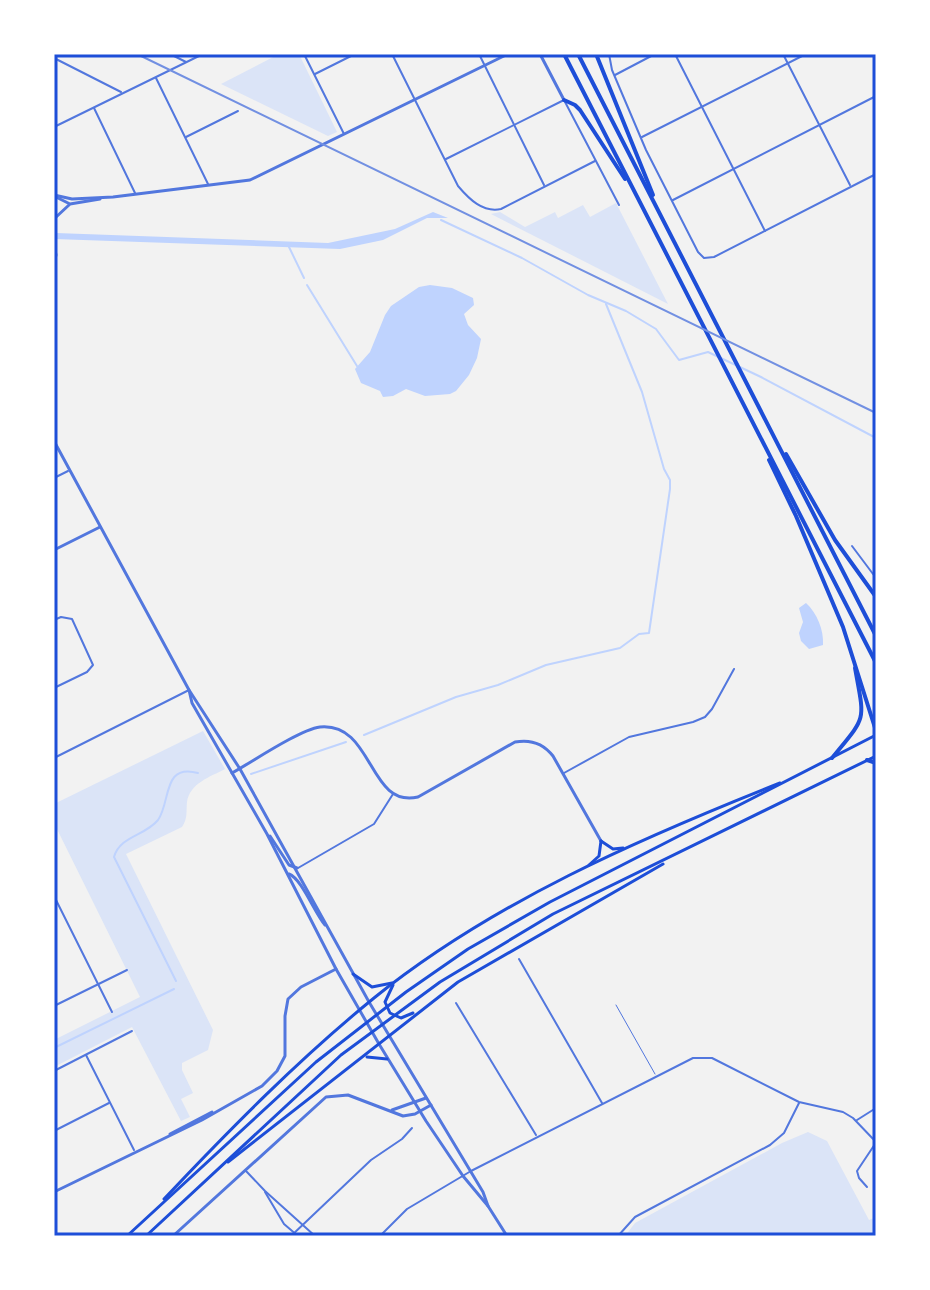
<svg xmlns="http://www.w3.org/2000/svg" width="930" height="1290" font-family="Barlow,sans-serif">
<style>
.green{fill:#dbe4f7}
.water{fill:#bfd3fe}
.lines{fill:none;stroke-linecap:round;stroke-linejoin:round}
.stream{stroke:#bfd3fe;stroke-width:2}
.service{stroke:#5277de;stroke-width:1}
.minor{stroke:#5277de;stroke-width:2}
.tertiary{stroke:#5277de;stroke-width:3}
.primary{stroke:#1d4ed8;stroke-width:3}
.motorway{stroke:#1d4ed8;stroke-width:4}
.rail{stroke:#7290e2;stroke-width:2}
.neatline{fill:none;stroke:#1d4ed8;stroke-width:3}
</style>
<rect width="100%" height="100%" fill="#f2f2f2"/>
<!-- green -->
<g class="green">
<polygon points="279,54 299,54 337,132 328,136 221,84"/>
<polygon points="616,203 668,304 491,214 500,212 525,227 555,212 558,218 583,205 590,217"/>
<path d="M203,731L225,769C210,777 190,783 187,802C186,812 188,818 182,827L126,854L213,1030L208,1050L182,1063V1070L193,1093L181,1099L190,1117L181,1121L132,1027L54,1067V1040L140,997L54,823V804Z"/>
<polygon points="808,1132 827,1141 869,1220 876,1217 876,1236 625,1236 635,1223 782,1143"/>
</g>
<!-- water -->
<g class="water">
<polygon points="433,212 448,218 427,218 383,240 340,249 54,239 56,233 328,243 395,229"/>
<polygon points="430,285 452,288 473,298 474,305 464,314 468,325 481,339 477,358 469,375 456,391 450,394 425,396 406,389 393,396 383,397 380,391 361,383 355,369 370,352 385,315 391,306 419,287"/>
<path d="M806,603C817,613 824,630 823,645L809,649L801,641L799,633L803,622L799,608Z"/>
</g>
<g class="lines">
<!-- stream -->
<g class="stream">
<polyline points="441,220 522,258 588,295 626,311 656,329 679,360 708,352 761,377 876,438"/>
<polyline points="289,247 304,278"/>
<polyline points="307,285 357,366"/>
<polyline points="364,735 456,697 498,685 546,665 620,648 639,634 649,633 670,489 670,480 664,469 642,392 606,304"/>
<polyline points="251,774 346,742"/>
<path d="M176,981L114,857C120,836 145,836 158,820C171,802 162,763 198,773"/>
<polyline points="54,1048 174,989"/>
</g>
<!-- service -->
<polyline class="service" points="616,1005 655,1074"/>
<!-- minor -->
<g class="minor">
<polyline points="170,54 186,62"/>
<polyline points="304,54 344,134"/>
<path d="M392,54L458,186C469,199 483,213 501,209L595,161"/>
<polyline points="479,54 544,185"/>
<polyline points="609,54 612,70 646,150 698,252 704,258 714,257 876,174"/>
<polyline points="675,54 765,231"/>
<polyline points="783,54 850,185"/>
<polyline points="54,58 121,92"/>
<polyline points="315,74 355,54"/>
<polyline points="615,75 655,54"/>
<polyline points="156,78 208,184"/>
<polyline points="94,108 135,193"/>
<polyline points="54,127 203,54"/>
<polyline points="186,137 238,111"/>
<polyline points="642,137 806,54"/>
<polyline points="446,159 564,100 619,205"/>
<polyline points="673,200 876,96"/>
<polyline points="54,478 68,471"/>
<polyline points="852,546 876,578"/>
<polyline points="54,620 61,617 72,619 93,665 87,672 54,688"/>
<polyline points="54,758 189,690"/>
<polyline points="564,773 629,737 693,722 705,717 712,709 734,669"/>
<polyline points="298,868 374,824 393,794"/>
<polyline points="54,896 112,1012"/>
<polyline points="519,959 602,1103"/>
<polyline points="456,1003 536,1135"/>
<polyline points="54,1006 127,970"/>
<polyline points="86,1055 134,1150"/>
<polyline points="54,1071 132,1031"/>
<polyline points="857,1120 876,1108"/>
<polyline points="54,1131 109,1103"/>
<polyline points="246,1171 265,1191 315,1236"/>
<polyline points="867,1187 859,1178 857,1171 875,1144"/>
<polyline points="265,1192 284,1224 298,1236"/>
<polyline points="291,1236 371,1160 402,1139 412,1128"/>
<polyline points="380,1236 407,1209 471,1171 693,1058 712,1058 799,1102 843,1112 853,1118 876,1142"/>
<polyline points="618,1236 635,1217 770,1145 784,1133 799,1103"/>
</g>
<!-- tertiary -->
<g class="tertiary">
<polyline points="540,54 564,100"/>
<polyline points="54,195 72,199 113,197 250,180 508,54"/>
<polyline points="54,196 70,204 100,199"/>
<polyline points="54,210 54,219"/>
<polyline points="55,218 69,205"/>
<polyline points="54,245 56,255 54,263"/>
<polyline points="54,441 189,690 240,769 369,1002 483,1192 488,1206"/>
<polyline points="54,550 100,527"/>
<polyline points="189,690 192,703 267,834 336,969 379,1044 426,1121 463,1176 488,1206 507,1236"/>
<path d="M232,773C252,762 299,730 320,727C374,722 368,809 418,797L515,742C531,739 543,743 553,756L601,841"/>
<polyline points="270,836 289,865 297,868"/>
<path d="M289,874C302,879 314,912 325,925"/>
<polyline points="392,1110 426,1098"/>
<polyline points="170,1134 212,1112"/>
<polyline points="54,1192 202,1120 262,1086 277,1071 285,1056 285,1016 288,999 301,987 336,969"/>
<polyline points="173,1236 326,1097 348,1095 403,1116 415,1114 431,1105"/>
</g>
<!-- primary -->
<g class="primary">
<polyline points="601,841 613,849 623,848"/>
<polyline points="589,865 599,856 601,841"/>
<polyline points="353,974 372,987 392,983"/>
<polyline points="393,985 385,1002 390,1013 401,1018 413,1013"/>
<polyline points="367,1057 387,1059"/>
<polyline points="228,1162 458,982 663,864"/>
<path d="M164,1199C230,1129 299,1059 374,998C493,902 639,839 780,783"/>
<polyline points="127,1236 316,1062 406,992 468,949 550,902 876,735"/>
<polyline points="146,1236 341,1055 440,982 553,914 876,756"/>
</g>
<!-- motorway -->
<g class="motorway">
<polyline points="564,54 876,663"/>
<polyline points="578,54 876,636"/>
<polyline points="596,54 653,195"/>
<polyline points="564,100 575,105 580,110 625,179"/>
<polyline points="786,454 835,540 876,597"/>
<polyline points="769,460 796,516 843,627 876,731"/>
<path d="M832,758C867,715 865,723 855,668"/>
<polyline points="867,760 876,763"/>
</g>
<!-- rail -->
<polyline class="rail" points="137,54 876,413"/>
</g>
<!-- border -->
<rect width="930" height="1290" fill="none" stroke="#ffffff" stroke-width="112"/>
<rect x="56" y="56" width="818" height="1178" class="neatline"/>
</svg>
